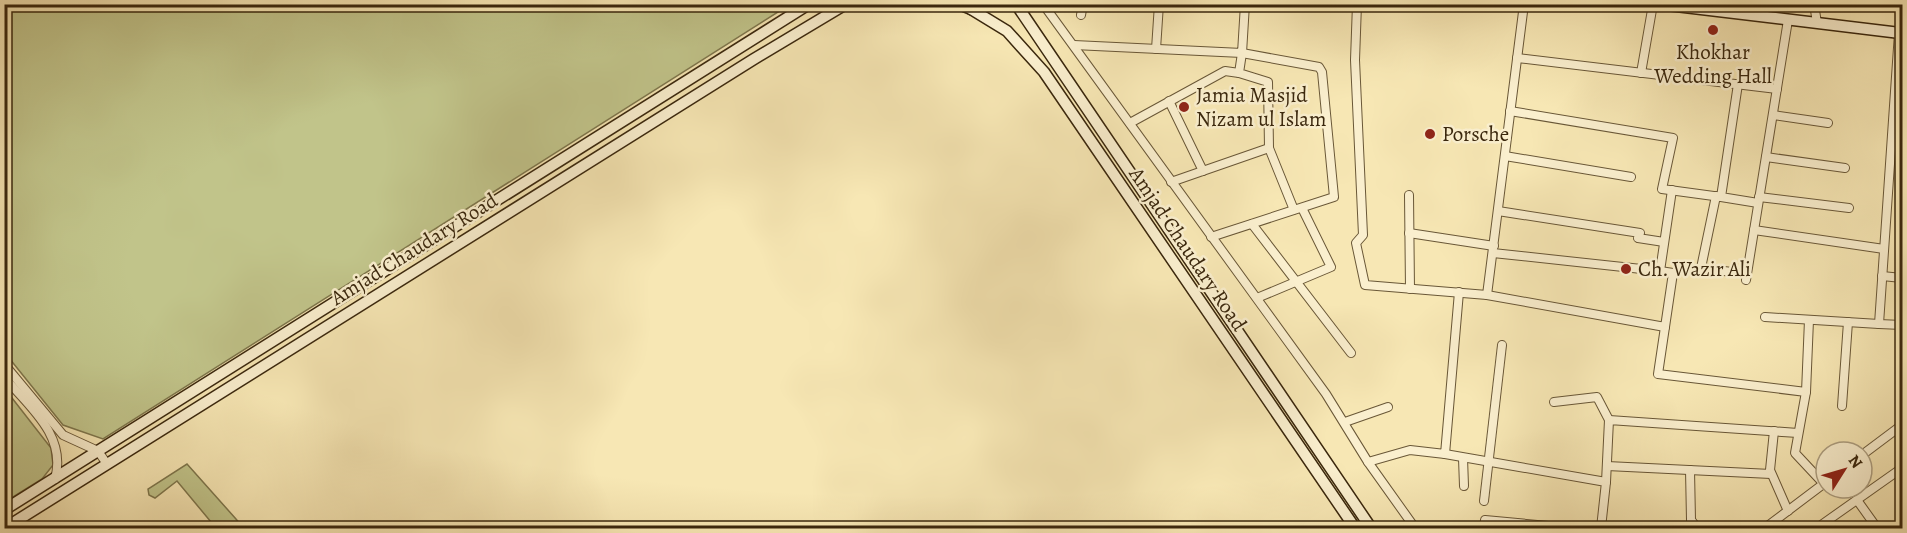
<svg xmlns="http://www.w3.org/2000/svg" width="1907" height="533" font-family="Alegreya,serif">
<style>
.green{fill:#c1c48a;stroke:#7e764c;stroke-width:1.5}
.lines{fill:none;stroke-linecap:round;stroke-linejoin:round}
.minor-casing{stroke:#695737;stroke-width:10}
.secondary-casing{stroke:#3a270d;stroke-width:13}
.minor{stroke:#faefce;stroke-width:8}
.secondary{stroke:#faefce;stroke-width:10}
.poi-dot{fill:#8f2418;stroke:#faefce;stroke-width:2}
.labels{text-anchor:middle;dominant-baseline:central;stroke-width:5;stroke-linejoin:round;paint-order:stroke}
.poi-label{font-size:21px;fill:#3a270d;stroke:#faefce;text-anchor:start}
.street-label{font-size:21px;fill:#3a270d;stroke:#faefce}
</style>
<rect width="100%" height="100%" fill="#f7e7b4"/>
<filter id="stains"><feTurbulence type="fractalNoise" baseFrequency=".00333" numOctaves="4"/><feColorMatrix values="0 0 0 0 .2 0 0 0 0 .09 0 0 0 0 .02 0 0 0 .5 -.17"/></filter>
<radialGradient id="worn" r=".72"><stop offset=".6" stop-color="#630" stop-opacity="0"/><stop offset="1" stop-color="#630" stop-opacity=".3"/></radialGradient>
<!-- green -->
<g class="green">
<polygon points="5,4 789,4 789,5 103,439 63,425 5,353"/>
<polygon points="5,389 51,448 53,465 42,479 5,502"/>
<polygon points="187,464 244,528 216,528 177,481 155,498 149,495 148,489"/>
</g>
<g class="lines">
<defs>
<g id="minor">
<polyline points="1043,4 1326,394 1368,462 1415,528"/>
<polyline points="1357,4 1355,60 1363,235 1356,243 1365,285 1487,295 1524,4"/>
<polyline points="1814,4 1817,23"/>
<polyline points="1081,15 1083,4"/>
<polyline points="1899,33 1879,324 1902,325"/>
<polyline points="1074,45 1242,53 1245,4"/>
<polyline points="1156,49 1159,4"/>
<polyline points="1517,58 1777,89"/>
<polyline points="1641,73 1653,4"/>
<polyline points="1738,84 1721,197 1758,203"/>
<polyline points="1169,101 1203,171"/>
<polyline points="1510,111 1673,138 1662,189 1721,197"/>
<polyline points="1773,115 1828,123"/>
<polyline points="1130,123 1225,71 1239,73"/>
<polyline points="1505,156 1631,177"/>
<polyline points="1766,157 1845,168"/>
<polyline points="1171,182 1269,148"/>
<polyline points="1409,195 1410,289"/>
<polyline points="1716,196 1701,268 1747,274"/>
<polyline points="1759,197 1849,208"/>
<polyline points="1498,211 1640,233 1638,238 1664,242"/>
<polyline points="1252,224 1351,353"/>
<polyline points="1754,230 1884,249"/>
<polyline points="1409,233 1494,246"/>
<polyline points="1211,237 1334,197 1322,72 1319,67 1242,53 1239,73 1268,82 1269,148 1294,210"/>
<polyline points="1493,253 1660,271 1672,190"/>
<polyline points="1882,276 1902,278"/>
<polyline points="1746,280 1788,20"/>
<polyline points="1487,295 1665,327 1673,273 1660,271"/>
<polyline points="1257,298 1331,267 1302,208"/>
<polyline points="1765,317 1879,324"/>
<polyline points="1809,320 1806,392 1795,453 1824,484"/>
<polyline points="1665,327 1658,374 1806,392"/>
<polyline points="4,364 63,435 98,451 107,464"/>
<path d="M4,377C30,407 67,436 55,479"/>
<polyline points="1554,402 1597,397 1609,420"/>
<polyline points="1842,406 1848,322"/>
<polyline points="1345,422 1388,407"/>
<polyline points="1774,431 1770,470 1788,511"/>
<polyline points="1445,454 1606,482 1601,528"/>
<polyline points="1862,455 1902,425"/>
<polyline points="1463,458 1464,486"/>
<polyline points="1368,462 1410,450 1445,454 1459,292"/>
<polyline points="1607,466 1771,474"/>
<polyline points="1690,470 1691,520 1697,528"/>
<polyline points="1606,482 1609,420 1798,433"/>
<polyline points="1857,500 1877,528"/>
<polyline points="1484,501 1502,345"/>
<polyline points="1484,528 1485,520 1570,528"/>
<polyline points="1765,528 1826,482"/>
<polyline points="1817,528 1902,468"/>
</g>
<g id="secondary">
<polyline points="959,4 971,9 982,4"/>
<polyline points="1016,4 1371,528"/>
<polyline points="1659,4 1900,33"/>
<polyline points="971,9 1007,31 1044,72 1355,528"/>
<polyline points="4,510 809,4"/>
<polyline points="5,528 754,59 846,4"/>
</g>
</defs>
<!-- minor casing -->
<use href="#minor" class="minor-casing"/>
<!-- secondary casing -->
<use href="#secondary" class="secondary-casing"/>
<!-- minor -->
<use href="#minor" class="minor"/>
<!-- secondary -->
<use href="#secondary" class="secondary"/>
</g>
<!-- markers -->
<g class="poi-dot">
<circle cx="1713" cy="30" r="6"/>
<circle cx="1184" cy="107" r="6"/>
<circle cx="1430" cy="134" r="6"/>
<circle cx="1626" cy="269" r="6"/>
</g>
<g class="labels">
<!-- poi labels -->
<g class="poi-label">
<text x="1713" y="52" text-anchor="middle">Khokhar<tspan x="1713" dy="24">Wedding Hall</tspan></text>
<text x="1196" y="95">Jamia Masjid<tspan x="1196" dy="24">Nizam ul Islam</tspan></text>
<text x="1442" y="134">Porsche</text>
<text x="1638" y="269">Ch. Wazir Ali</text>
</g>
<!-- street labels -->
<g class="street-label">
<text transform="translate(414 249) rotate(-32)">Amjad Chaudary Road</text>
<text transform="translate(1188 249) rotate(56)">Amjad Chaudary Road</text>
</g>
</g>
<!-- margin -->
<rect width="1907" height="533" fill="none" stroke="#f7e7b4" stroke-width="24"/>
<rect x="6" y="6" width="1895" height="521" fill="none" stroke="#3a270d" stroke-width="3"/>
<rect x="12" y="12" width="1883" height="509" fill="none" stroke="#3a270d" stroke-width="1.5"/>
<!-- north arrow -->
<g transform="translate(1844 470) rotate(53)"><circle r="28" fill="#faefce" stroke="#ad9f81" stroke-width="1.5"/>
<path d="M0-4.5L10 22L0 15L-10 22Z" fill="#8f2418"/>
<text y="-9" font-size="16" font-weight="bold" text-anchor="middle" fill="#3a270d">N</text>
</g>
<rect width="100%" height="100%" filter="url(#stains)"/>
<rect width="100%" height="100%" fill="url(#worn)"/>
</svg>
